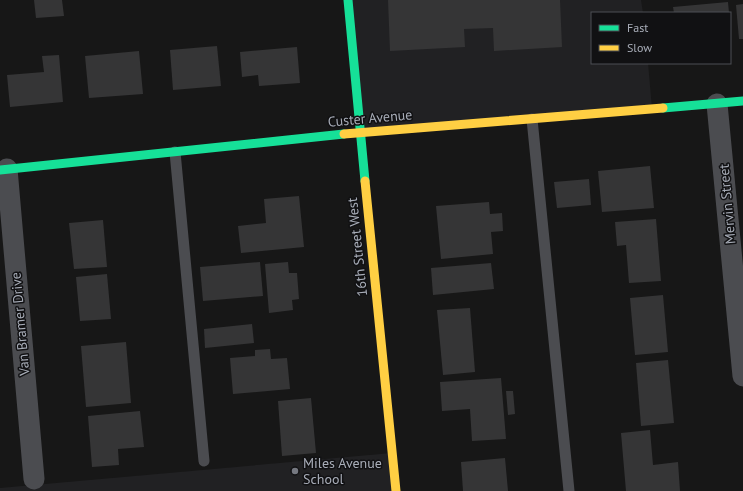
<svg xmlns="http://www.w3.org/2000/svg" width="743" height="491" font-family="'PT Sans',sans-serif">
<style>
.built{fill:#212123}
.building{fill:#353536}
.lines{fill:none;stroke-linecap:round;stroke-linejoin:round}
.lane{stroke:#4b4c50;stroke-width:11}
.street{stroke:#4b4c50;stroke-width:21}
.fast{stroke:#16e098;stroke-width:9}
.slow{stroke:#ffcf43;stroke-width:9}
.poi-dot{fill:#757880;stroke:#111113;stroke-width:1.5}
.labels{text-anchor:middle;dominant-baseline:central;stroke-width:3;stroke-linejoin:round;paint-order:stroke}
.street-label{font-size:14px;fill:#a8adb8;stroke:#111113}
.poi-label{font-size:14px;fill:#a8adb8;stroke:#111113;text-anchor:start}
</style>
<rect width="100%" height="100%" fill="#171717"/>
<!-- built -->
<g class="built">
<polygon points="348,0 641,0 643,13 592,13 592,63 648,63 652,109 360,132"/>
<polygon points="392,453 396,491 0,491 0,488"/>
</g>
<!-- building -->
<g class="building">
<polygon points="34,0 62,0 64,16 36,18"/>
<polygon points="388,0 560,0 562,47 494,51 493,28 464,29 465,47 390,51"/>
<polygon points="728,2 729,13 674,13 673,7"/>
<polygon points="743,4 743,39 739,39 736,5"/>
<polygon points="217,46 221,86 173,90 170,50"/>
<polygon points="297,47 300,83 259,86 258,75 242,77 240,52"/>
<polygon points="139,51 143,94 89,98 85,56"/>
<polygon points="59,55 63,102 10,107 7,75 44,72 42,56"/>
<polygon points="650,166 654,208 602,212 598,171"/>
<polygon points="589,179 591,205 557,208 554,182"/>
<polygon points="299,196 304,247 241,253 238,226 266,223 264,199"/>
<polygon points="489,202 490,214 502,213 503,231 491,232 493,254 441,259 436,206"/>
<polygon points="656,219 661,281 629,283 626,245 617,246 615,222"/>
<polygon points="103,220 107,267 74,269 69,223"/>
<polygon points="260,262 263,296 203,301 200,267"/>
<polygon points="288,262 289,273 297,273 299,299 292,300 293,310 269,313 265,264"/>
<polygon points="491,263 494,289 433,295 431,268"/>
<polygon points="107,274 111,319 80,321 76,277"/>
<polygon points="663,295 668,352 635,355 630,298"/>
<polygon points="470,308 475,372 443,375 437,310"/>
<polygon points="252,324 254,343 205,348 204,329"/>
<polygon points="126,342 131,403 86,407 81,346"/>
<polygon points="270,349 271,359 287,358 290,389 233,394 230,358 255,356 255,350"/>
<polygon points="668,360 674,423 641,426 636,363"/>
<polygon points="501,378 506,439 472,441 470,409 442,411 440,382"/>
<polygon points="506,391 513,391 515,414 508,415"/>
<polygon points="311,398 316,453 282,456 278,401"/>
<polygon points="140,411 144,447 118,449 119,465 92,467 88,416"/>
<polygon points="650,430 653,465 678,462 680,491 626,491 621,433"/>
<polygon points="505,458 508,491 463,491 461,462"/>
</g>
<g class="lines">
<!-- lane -->
<g class="lane">
<polyline points="532,119 569,491"/>
<polyline points="175,152 204,461"/>
</g>
<!-- street -->
<g class="street">
<polyline points="717,104 743,376"/>
<polyline points="7,169 34,479"/>
</g>
<!-- fast -->
<g class="fast">
<polyline points="348,0 365,181"/>
<polyline points="663,108 743,101"/>
<polyline points="0,170 344,134"/>
</g>
<!-- slow -->
<g class="slow">
<polyline points="344,134 663,108"/>
<polyline points="365,181 396,491"/>
</g>
</g>
<!-- markers -->
<circle class="poi-dot" cx="295" cy="471" r="4"/>
<g class="labels">
<!-- street labels -->
<g class="street-label">
<text transform="translate(370 118) rotate(-5)">Custer Avenue</text>
<text transform="translate(727 204) rotate(-95)">Mervin Street</text>
<text transform="translate(357 247) rotate(-96)">16th Street West</text>
<text transform="translate(20 324) rotate(-95)">Van Bramer Drive</text>
</g>
<!-- poi labels -->
<g class="poi-label">
<text x="303" y="463">Miles Avenue<tspan x="303" dy="16">School</tspan></text>
</g>
</g>
<!-- legend -->
<rect x="591" y="12" width="140" height="52" fill="#111113" stroke="#4d4f55"/>
<rect x="599" y="25" width="20" height="6" fill="#16e098" stroke="#4d4f55"/>
<text x="627" y="32" font-size="12" fill="#a8adb8">Fast</text>
<rect x="599" y="45" width="20" height="6" fill="#ffcf43" stroke="#4d4f55"/>
<text x="627" y="52" font-size="12" fill="#a8adb8">Slow</text>
</svg>
